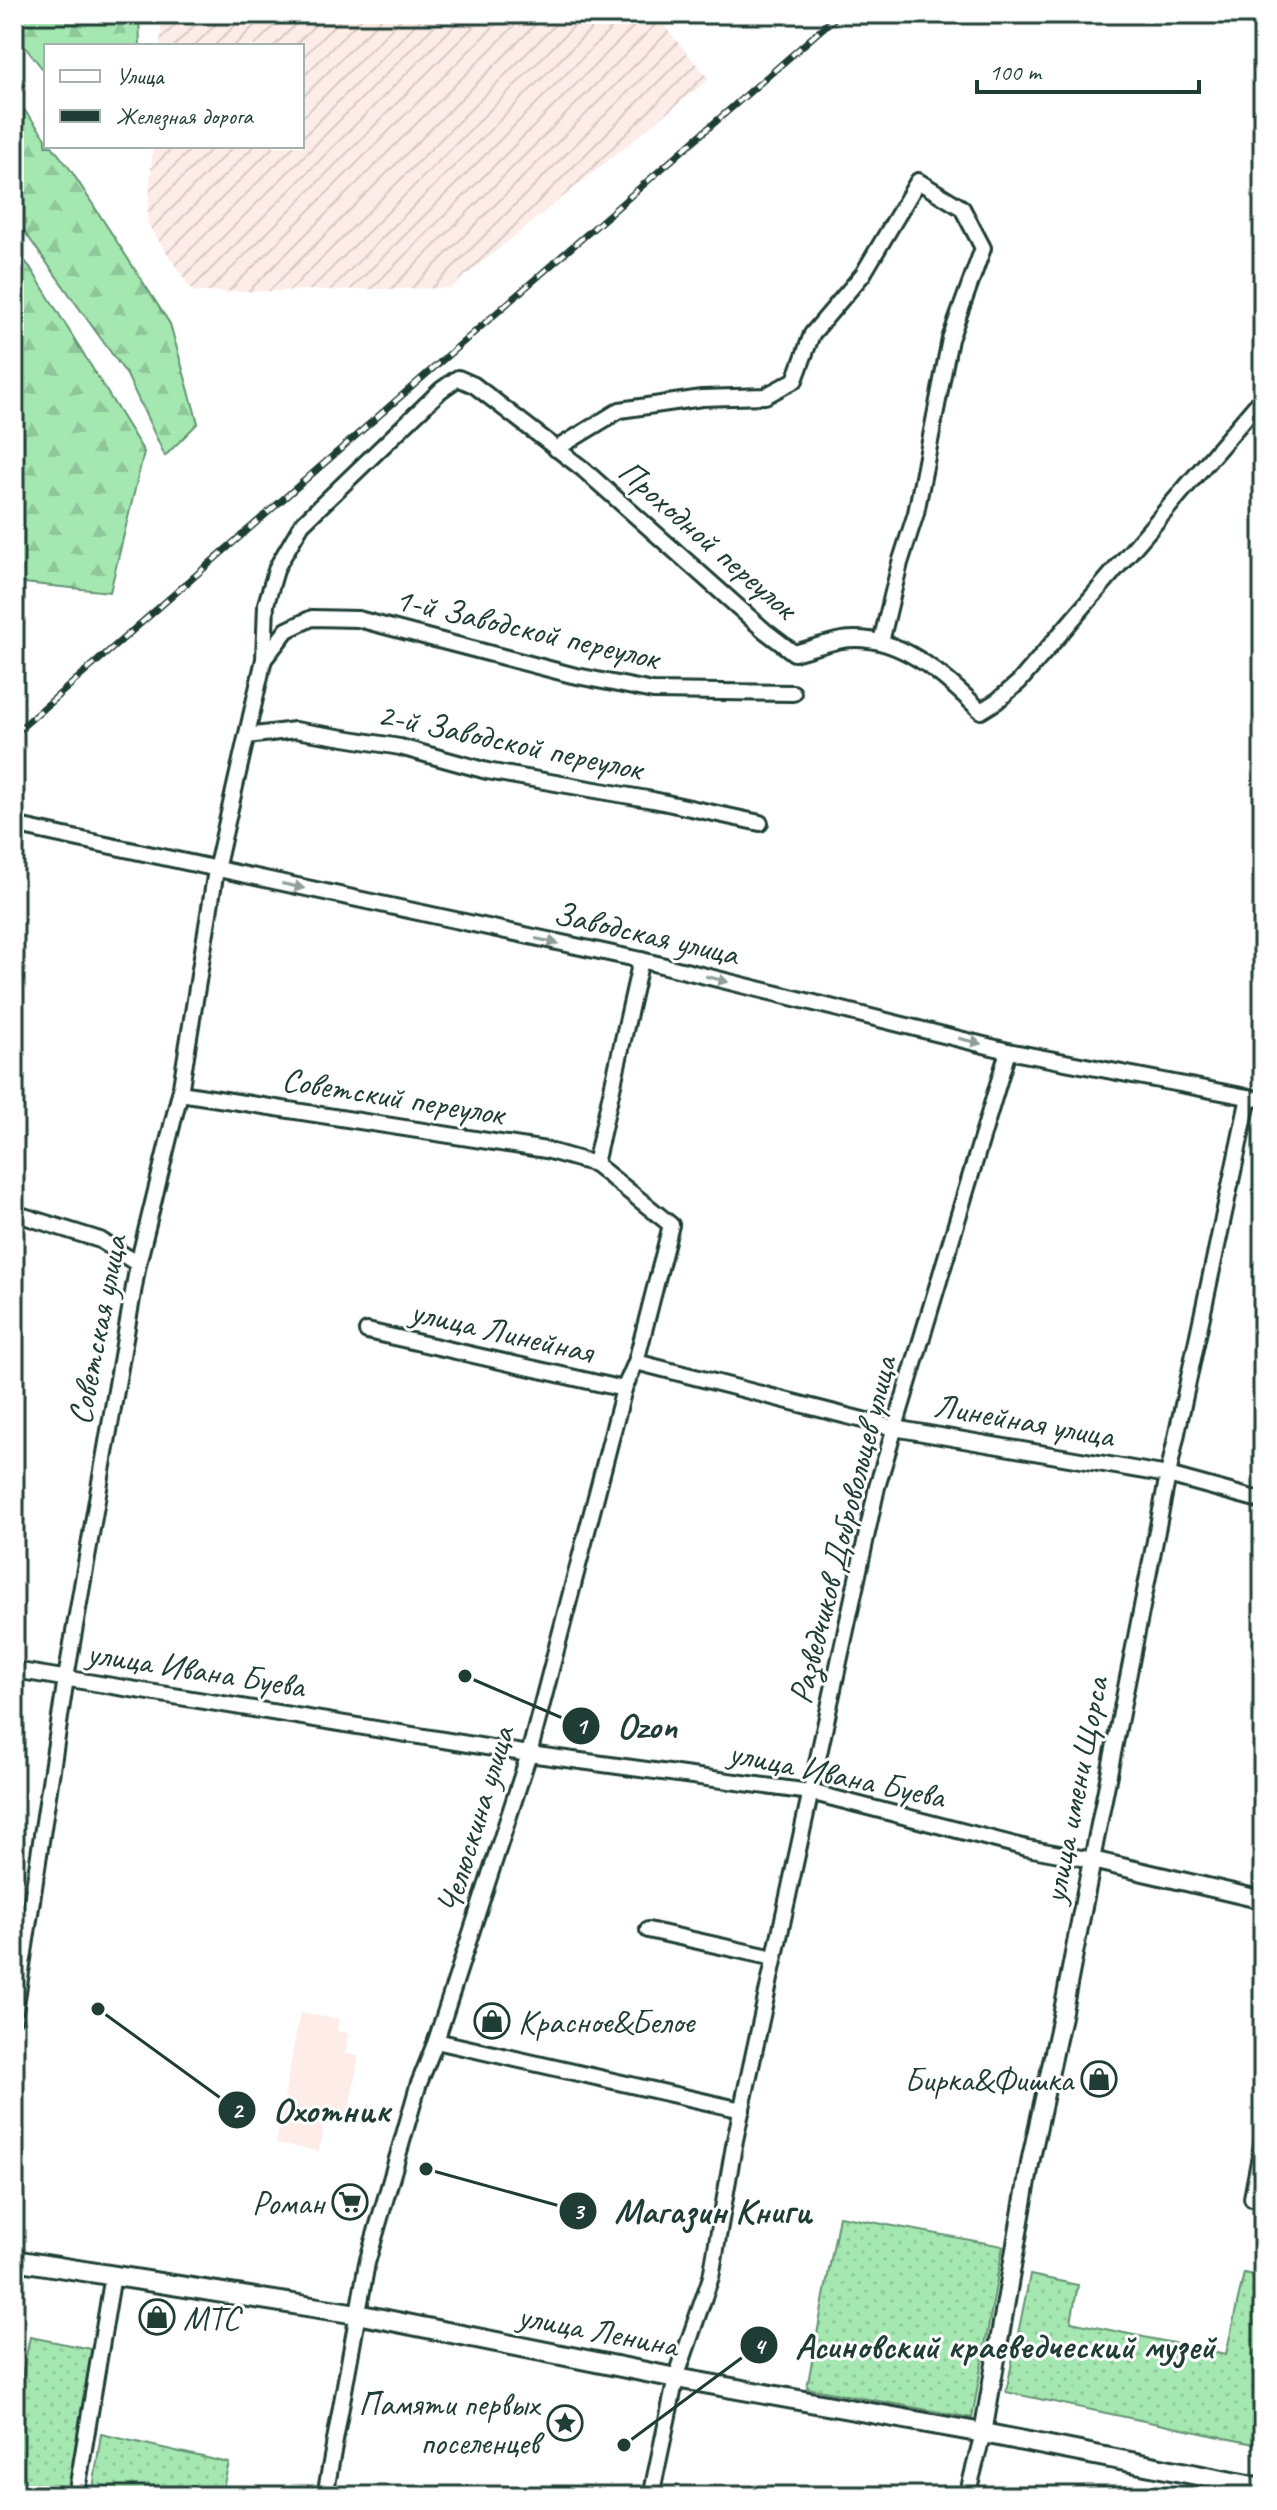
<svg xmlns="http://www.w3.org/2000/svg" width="1277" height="2510" font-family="Caveat,sans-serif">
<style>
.built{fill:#fdece7}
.industrial{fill:url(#industrial-furrows)}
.grass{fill:url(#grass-dots);stroke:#629272;stroke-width:2}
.forest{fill:url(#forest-firs);stroke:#629272;stroke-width:2}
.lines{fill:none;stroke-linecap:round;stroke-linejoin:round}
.minor-casing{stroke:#1f3d34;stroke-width:20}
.tertiary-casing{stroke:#1f3d34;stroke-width:22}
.secondary-casing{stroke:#1f3d34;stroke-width:24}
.minor{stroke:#fff;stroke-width:14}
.tertiary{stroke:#fff;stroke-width:16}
.secondary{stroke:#fff;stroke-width:18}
.rail-casing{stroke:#1f3d34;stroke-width:7}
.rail{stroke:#fff;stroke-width:4;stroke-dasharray:12;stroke-linecap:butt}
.oneway{fill:#8f9e9a}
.labels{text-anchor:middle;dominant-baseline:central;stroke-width:6;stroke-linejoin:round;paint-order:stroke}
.street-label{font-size:34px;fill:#1f3d34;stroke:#fff}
.poi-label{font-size:34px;fill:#1f3d34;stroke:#fff;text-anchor:end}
.leader{fill:none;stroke:#1f3d34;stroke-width:3}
.callout-dot{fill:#1f3d34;stroke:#fff;stroke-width:3}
.mark-label{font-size:24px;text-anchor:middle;font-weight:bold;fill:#fff}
.callout-label{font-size:36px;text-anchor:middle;font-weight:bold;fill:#1f3d34;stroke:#fff;stroke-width:6;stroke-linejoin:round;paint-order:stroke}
</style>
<defs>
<pattern id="industrial-furrows" width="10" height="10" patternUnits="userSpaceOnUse" patternTransform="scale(2)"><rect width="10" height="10" fill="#fdece7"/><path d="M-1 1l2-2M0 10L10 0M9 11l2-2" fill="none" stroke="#d8cbc7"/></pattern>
<pattern id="grass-dots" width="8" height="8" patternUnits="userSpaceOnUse" patternTransform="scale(2)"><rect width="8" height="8" fill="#a5e7b1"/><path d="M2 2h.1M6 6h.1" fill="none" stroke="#8ec799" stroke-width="1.8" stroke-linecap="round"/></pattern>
<pattern id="forest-firs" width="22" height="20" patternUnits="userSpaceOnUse" patternTransform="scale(2)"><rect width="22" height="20" fill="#a5e7b1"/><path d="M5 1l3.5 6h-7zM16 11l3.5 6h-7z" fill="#8ec799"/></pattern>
</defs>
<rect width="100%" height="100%" fill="#fff"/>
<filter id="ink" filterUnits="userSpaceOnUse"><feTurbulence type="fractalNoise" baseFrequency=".0125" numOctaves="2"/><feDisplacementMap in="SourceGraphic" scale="16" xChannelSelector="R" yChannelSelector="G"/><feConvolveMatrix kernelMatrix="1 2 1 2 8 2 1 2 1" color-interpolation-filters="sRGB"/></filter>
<g filter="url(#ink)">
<!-- built -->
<polygon class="built" points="300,2013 339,2019 337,2031 348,2033 345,2054 359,2056 348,2115 326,2111 319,2151 276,2144"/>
<!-- industrial -->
<polygon class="industrial" points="162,14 654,14 709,79 450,288 193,292 147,223 153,146 302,146 302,46 160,46"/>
<!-- grass -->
<g class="grass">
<polygon points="839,2216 1003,2246 972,2418 807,2388"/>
<polygon points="1244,2273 1263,2277 1263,2401 1254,2444 1006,2392 1030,2275 1078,2285 1071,2322 1226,2354"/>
<polygon points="30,2337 96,2350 69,2496 14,2496 14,2415"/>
<polygon points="101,2434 229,2463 221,2496 92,2496"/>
</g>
<!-- forest -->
<g class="forest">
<polygon points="14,14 139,14 140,46 46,46 46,73 14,33"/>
<polygon points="14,97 46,138 46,146 52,146 70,169 170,324 198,423 165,456 127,375 14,217"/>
<polygon points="14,249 30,267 144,452 110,592 14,582"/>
</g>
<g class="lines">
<defs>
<g id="minor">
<polyline points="556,449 620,410 702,398 765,396 795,380 812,334 863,274 918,181 962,208 983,248 950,339 916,513 900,563 881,642"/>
<polyline points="265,658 287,630 312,618 358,619 572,675 653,691 793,693"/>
<polyline points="247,736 295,730 400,747 487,771 653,800 760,823"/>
<polyline points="14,832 23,827 641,960 1008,1051 1263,1100"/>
<polyline points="180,1093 546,1150 595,1164"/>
<polyline points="14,1213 100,1240 138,1264"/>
<polyline points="367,1331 624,1389"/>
<polyline points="636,1362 894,1428 1168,1475 1263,1501"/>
<polyline points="14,1670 529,1754 810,1792 1027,1848 1092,1860 1168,1475 1249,1097"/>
<polyline points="648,1930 774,1958"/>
<path d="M14,2018L66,1678L138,1264L180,1093L216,870L264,659L266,604L277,567L302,524L441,390L458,378L474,385L583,469L765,631L794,653C809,649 826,643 842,640C898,632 943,675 981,711L997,701L1019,682L1263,397"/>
<polyline points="436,2041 742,2110"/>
<polyline points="1252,2198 1263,2140"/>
<polyline points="76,2496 113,2275"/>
<polyline points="325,2496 367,2263 418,2086 436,2041 529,1754 624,1389 636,1362 671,1225 595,1164 641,960"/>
<polyline points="651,2496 676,2378 711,2277 735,2140 877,1487 1008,1051"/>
<polyline points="967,2496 983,2433"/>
</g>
<polyline id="tertiary" points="983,2433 1031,2158 1062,2016 1092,1860 1263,1900"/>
<polyline id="secondary" points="14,2260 357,2314 676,2378 983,2433 1263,2488"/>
</defs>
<!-- minor casing -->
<use href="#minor" class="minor-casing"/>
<!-- tertiary casing -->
<use href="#tertiary" class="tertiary-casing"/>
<!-- secondary casing -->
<use href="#secondary" class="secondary-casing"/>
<!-- minor -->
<use href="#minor" class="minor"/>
<!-- tertiary -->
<use href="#tertiary" class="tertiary"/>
<!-- secondary -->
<use href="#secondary" class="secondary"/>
<defs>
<polyline id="rail" points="14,734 839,14"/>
</defs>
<!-- rail casing -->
<use href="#rail" class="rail-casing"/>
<!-- rail -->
<use href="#rail" class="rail"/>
</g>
<!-- one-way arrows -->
<defs><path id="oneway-solid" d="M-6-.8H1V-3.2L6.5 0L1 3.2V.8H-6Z" transform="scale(2)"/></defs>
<g class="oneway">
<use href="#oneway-solid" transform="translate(293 886) rotate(12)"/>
<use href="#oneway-solid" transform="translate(547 941) rotate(12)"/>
<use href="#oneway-solid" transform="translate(717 979) rotate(14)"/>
<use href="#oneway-solid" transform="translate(970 1041) rotate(14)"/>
</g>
</g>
<!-- icons -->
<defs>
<symbol id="shop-ring" viewBox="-11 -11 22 22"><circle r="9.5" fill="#fff" stroke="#1f3d34" stroke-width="1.5"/><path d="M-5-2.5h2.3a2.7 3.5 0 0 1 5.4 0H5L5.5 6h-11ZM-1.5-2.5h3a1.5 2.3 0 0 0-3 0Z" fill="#1f3d34"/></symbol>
<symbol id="supermarket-ring" viewBox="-11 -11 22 22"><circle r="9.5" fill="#fff" stroke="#1f3d34" stroke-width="1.5"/><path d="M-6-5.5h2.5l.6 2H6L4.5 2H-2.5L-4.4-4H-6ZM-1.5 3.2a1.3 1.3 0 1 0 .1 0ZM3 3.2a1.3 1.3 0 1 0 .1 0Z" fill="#1f3d34"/></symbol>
<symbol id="sight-ring" viewBox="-11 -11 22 22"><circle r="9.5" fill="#fff" stroke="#1f3d34" stroke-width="1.5"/><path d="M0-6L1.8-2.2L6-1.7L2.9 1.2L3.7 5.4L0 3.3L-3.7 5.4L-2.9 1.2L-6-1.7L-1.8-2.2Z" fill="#1f3d34"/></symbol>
</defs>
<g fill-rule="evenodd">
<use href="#shop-ring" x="472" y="2001" width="40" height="40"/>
<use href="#shop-ring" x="1079" y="2059" width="40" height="40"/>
<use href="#supermarket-ring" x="330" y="2182" width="40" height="40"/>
<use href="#shop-ring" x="137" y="2297" width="40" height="40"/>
<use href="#sight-ring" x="545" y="2403" width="40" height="40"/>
</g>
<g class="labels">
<!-- street labels -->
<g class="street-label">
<text transform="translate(708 539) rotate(41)">Проходной переулок</text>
<text transform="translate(527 628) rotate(13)">1-й Заводской переулок</text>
<text transform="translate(510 741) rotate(12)">2-й Заводской переулок</text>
<text transform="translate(646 933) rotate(13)">Заводская улица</text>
<text transform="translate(393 1096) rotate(9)">Советский переулок</text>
<text transform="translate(97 1330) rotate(-79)">Советская улица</text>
<text transform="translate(502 1331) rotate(13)">улица Линейная</text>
<text transform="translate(1024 1420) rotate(10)">Линейная улица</text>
<text transform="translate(842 1530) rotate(-76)">Разведчиков Добровольцев улица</text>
<text transform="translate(196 1669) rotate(9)">улица Ивана Буева</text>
<text transform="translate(837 1774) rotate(12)">улица Ивана Буева</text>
<text transform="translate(1075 1790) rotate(-79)">улица имени Щорса</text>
<text transform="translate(475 1820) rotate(-73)">Челюскина улица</text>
<text transform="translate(598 2330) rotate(11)">улица Ленина</text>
</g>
<!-- poi labels -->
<g class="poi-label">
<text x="518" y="2021" text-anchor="start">Красное&amp;Белое</text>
<text x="1073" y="2079">Бирка&amp;Фишка</text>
<text x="324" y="2202">Роман</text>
<text x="183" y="2317" text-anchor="start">МТС</text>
<text x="539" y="2403">Памяти первых<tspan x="539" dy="39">поселенцев</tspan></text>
</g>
</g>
<!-- callouts -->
<path class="leader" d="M465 1676L581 1726M98 2009L237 2110M426 2169L578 2211M624 2445L759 2345"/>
<g class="callout-dot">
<circle cx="465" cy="1676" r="8"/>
<circle cx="98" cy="2009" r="8"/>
<circle cx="426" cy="2169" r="8"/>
<circle cx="624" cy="2445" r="8"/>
<circle cx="581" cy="1726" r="20"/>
<circle cx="237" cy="2110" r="20"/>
<circle cx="578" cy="2211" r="20"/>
<circle cx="759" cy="2345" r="20"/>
</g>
<g class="mark-label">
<text x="581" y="1734">1</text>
<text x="237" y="2118">2</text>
<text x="578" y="2219">3</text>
<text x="759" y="2354">4</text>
</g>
<g class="callout-label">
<text x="647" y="1738">Ozon</text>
<text x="331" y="2122">Охотник</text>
<text x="713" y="2223">Магазин Книги</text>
<text x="1005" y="2358">Асиновский краеведческий музей</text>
</g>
<!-- margin -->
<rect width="1277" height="2510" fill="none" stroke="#fff" stroke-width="48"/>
<rect x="24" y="24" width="1229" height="2462" fill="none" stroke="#1f3d34" stroke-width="3" filter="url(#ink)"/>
<!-- legend -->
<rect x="44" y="44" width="260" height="104" fill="#ffffff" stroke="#a5b1ae" stroke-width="2"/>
<rect x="60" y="70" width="40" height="12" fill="#ffffff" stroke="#a5b1ae" stroke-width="2"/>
<text x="116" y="84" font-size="24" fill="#1f3d34">Улица</text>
<rect x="60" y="110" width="40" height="12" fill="#1f3d34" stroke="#a5b1ae" stroke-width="2"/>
<text x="116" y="124" font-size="24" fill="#1f3d34">Железная дорога</text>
<!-- scale -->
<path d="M977 80v12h222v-12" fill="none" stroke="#1f3d34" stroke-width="4"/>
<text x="989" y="80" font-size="24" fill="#1f3d34" stroke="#ffffff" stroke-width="6" paint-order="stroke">100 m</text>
</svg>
